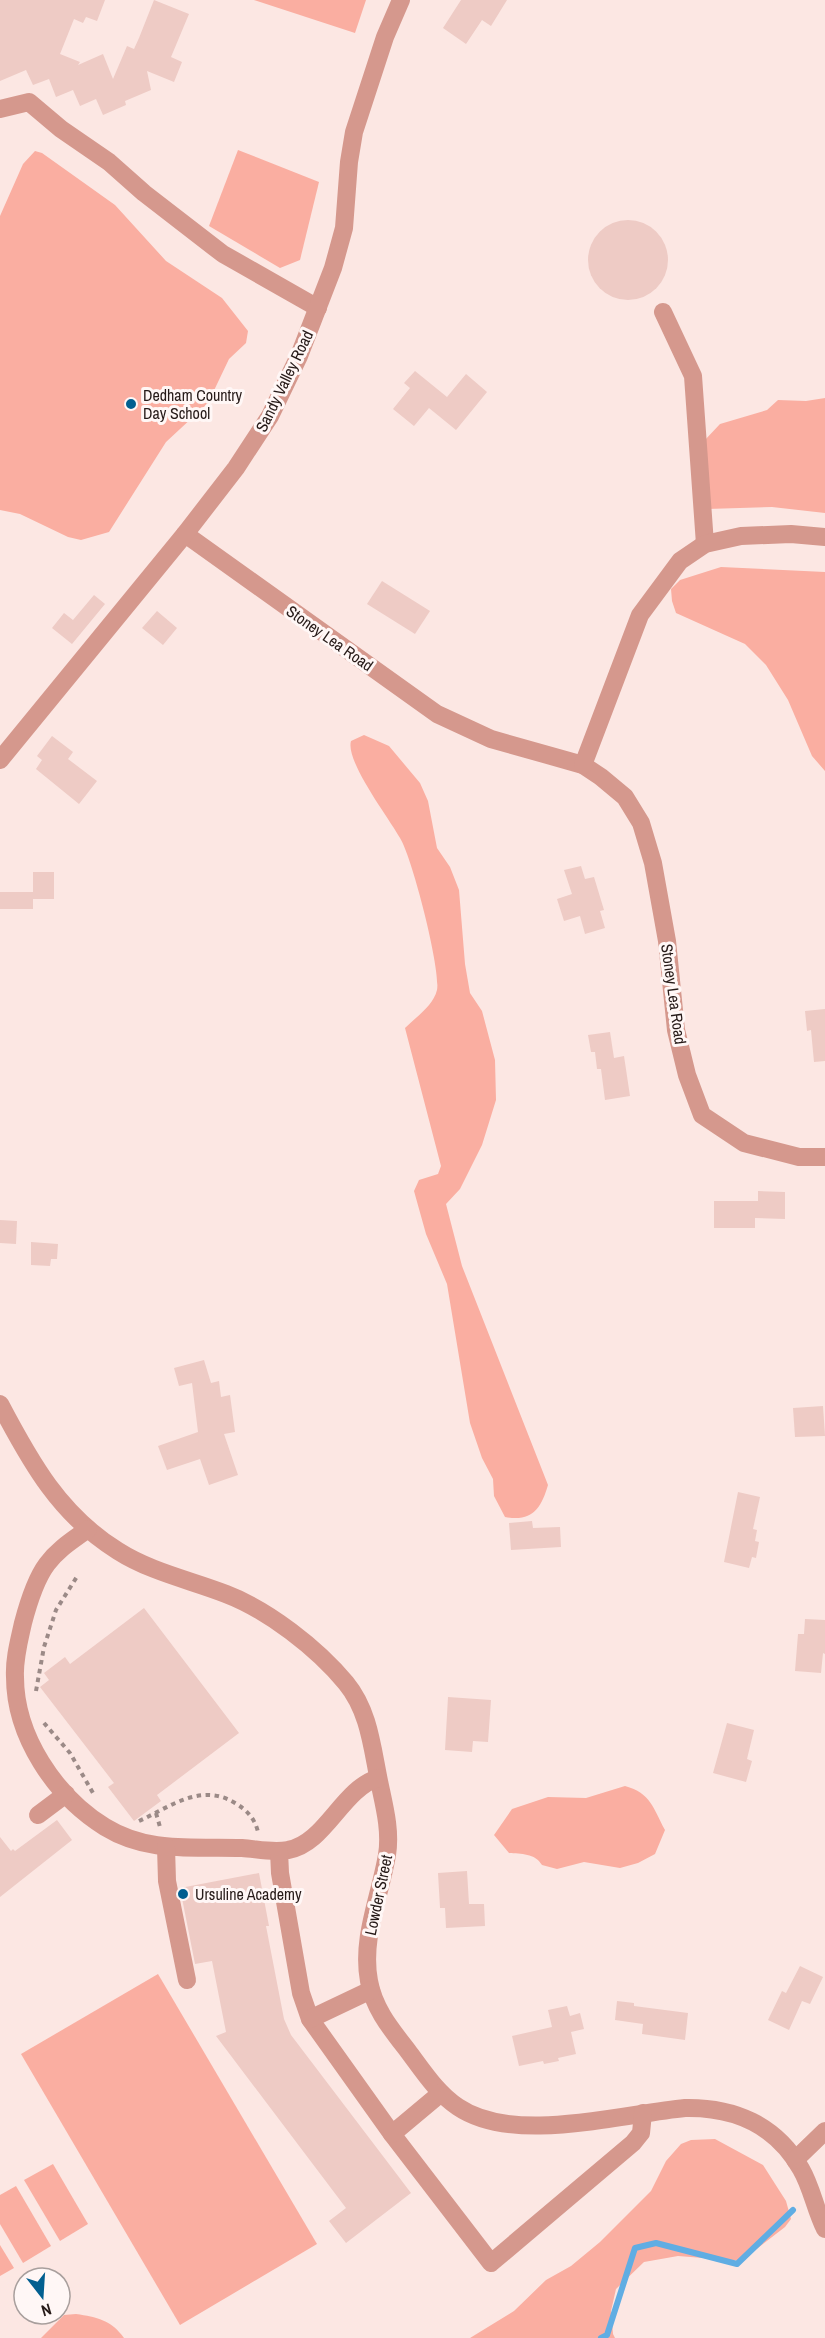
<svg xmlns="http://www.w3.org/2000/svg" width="825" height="2338" font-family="'Archivo Narrow',sans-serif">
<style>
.green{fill:#faaea1}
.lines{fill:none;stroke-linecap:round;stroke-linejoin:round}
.stream{stroke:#60ade3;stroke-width:6}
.building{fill:#eecbc5}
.path{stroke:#9b8a87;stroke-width:4;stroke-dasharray:4.5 4.5;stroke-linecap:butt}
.minor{stroke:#d5988d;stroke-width:18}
.poi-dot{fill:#025f90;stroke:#fff7f6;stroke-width:2}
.labels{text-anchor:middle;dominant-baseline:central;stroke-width:6;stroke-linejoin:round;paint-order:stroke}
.street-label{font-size:16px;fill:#261a18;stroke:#fff7f6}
.poi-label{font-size:16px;fill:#261a18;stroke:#fff7f6;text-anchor:start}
</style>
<rect width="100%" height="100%" fill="#fce7e3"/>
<!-- green -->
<g class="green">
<polygon points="254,0 366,0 355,33"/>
<polygon points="238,150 319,182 300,260 280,268 209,226"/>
<polygon points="35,151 42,153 115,205 166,261 222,298 248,331 246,343 229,359 208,403 166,442 109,532 81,540 68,537 20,514 0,510 0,216 23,164"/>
<polygon points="825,398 825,513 772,507 707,509 704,441 720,424 767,410 778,400 806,401"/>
<polygon points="721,567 825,572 825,771 812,756 788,700 766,665 745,644 676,613 672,601 671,589 680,580"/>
<path d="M364,735L389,746L420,783L428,801L437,848L450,867L459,890L465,964L470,993L482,1011L495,1060L496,1100L482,1145L460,1189L446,1204L462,1266L548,1485C541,1509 532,1522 505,1517L494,1496L493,1479L482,1458L470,1423L447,1284L426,1234L414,1191L419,1180L438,1174L441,1166L405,1028C417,1016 433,1006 437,990C441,969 412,857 400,838C389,818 345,761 351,741Z"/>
<path d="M625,1786C651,1793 653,1808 665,1830L655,1854L638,1863L620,1868L584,1862L557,1869L542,1865C535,1853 521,1854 509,1853L494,1835L512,1809L548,1797L586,1798Z"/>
<polygon points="158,1974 317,2244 180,2325 21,2054"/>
<polygon points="715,2139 763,2165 786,2201 791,2219 785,2227 741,2261 678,2256 644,2262 616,2289 611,2311 613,2334 615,2338 470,2338 514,2311 546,2280 571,2266 600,2242 651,2191 666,2161 681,2144 691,2140"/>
<polygon points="53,2164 88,2224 60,2241 24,2180"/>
<polygon points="16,2186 51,2246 23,2263 0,2224 0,2195"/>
<polygon points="0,2245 14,2268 0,2276"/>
<path d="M76,2314C97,2317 111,2320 124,2338H41L64,2315Z"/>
</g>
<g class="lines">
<!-- stream -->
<polyline class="stream" points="601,2338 607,2335 635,2248 656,2243 737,2264 793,2210"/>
</g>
<!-- building -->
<g class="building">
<polygon points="0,0 105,0 97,21 86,17 83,23 74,19 60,54 80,62 78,65 103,54 113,79 127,46 134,49 139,38 154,0 189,14 171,57 182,62 174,82 147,71 151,90 125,101 126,105 103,115 96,99 80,106 73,90 56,97 49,79 33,85 26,70 0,81"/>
<polygon points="461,0 507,0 491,26 482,20 466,44 443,28"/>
<circle cx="628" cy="260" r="40"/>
<polygon points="415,371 447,397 466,374 487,392 456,430 429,408 414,426 393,409 410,388 404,383"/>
<polygon points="382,581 430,611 415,634 367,604"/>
<polygon points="94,595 105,604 72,644 52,628 64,613 73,620"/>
<polygon points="157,611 177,628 163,645 142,628"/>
<polygon points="52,736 73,752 68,759 97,781 79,804 36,769 42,760 37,756"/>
<polygon points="581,866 585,879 594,877 604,910 600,911 605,928 585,934 580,916 564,921 557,899 572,894 564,870"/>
<polygon points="33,872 54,872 54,899 33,899 33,909 0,909 0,892 33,892"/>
<polygon points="825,1009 825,1061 814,1062 811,1030 807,1031 805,1011"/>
<polygon points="610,1032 614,1058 624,1056 630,1096 605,1100 601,1069 597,1069 595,1052 591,1052 588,1035"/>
<polygon points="758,1191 785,1192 785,1219 755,1218 755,1228 714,1228 714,1201 758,1201"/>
<polygon points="0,1220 17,1221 16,1244 0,1243"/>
<polygon points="31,1242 58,1244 57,1259 51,1259 50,1266 31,1265"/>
<polygon points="204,1360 211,1383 219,1381 221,1397 230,1395 235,1432 224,1434 238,1475 209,1485 200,1459 167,1470 158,1446 198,1432 192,1383 179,1386 174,1368"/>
<polygon points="823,1406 825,1436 795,1437 793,1408"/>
<polygon points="738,1492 760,1497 753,1529 757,1530 755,1541 759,1542 756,1558 752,1557 749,1568 724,1562"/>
<polygon points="532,1521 533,1528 560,1527 561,1547 511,1550 509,1523"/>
<polygon points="144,1608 239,1733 157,1795 161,1801 134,1821 108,1787 114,1783 40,1687 49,1680 44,1673 65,1657 70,1664"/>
<polygon points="805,1619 825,1620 825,1654 823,1653 821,1673 795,1671 798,1634 804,1634"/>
<polygon points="448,1697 491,1700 488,1742 473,1741 472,1752 445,1750"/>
<polygon points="727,1723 754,1730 747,1759 752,1761 746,1782 713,1773"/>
<polygon points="57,1820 72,1840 0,1897 0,1837 11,1851 13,1849 15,1851"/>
<polygon points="467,1871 469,1904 484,1904 485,1926 446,1928 445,1908 440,1908 438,1873"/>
<polygon points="259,1873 269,1926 266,1926 284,2019 291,2035 411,2193 346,2243 329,2221 346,2208 216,2036 226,2032 212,1961 195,1964 180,1888"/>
<polygon points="800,1966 823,1977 810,2004 802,2001 789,2030 768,2020 782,1991 786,1993"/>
<polygon points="617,2001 634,2003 634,2006 688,2013 685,2040 642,2034 643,2024 615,2020"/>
<polygon points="567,2006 570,2016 580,2013 584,2029 571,2032 576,2054 558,2058 559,2061 544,2064 543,2061 519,2066 512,2036 552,2027 548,2010"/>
</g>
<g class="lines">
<!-- path -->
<g class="path">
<polyline points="36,1691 44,1647 56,1610 78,1575"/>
<polyline points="44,1723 70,1753 93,1793"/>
<polyline points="156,1813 160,1827"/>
<path d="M139,1821C170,1807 201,1782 235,1803C247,1810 255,1819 258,1832"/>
</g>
<!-- minor -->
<g class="minor">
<polyline points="0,109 29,102 61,129 109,162 144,193 223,254 318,308"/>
<polyline points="663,312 693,376 705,544"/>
<polyline points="185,534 437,714 491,739 583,765 601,777 625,797 641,823 653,863 667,941 676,1030 687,1075 702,1115 744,1143 799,1157 825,1157"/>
<polyline points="0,760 185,534 236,468 270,416 299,356 333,268 344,228 349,162 354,132 385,37 401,0"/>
<polyline points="583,765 640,615 680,561 705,544 741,536 791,534 825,537"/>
<path d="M0,1404C31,1463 60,1515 118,1551C151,1572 190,1580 226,1594C268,1610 317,1648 346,1683C369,1711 372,1747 379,1781C384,1805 391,1830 387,1855C380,1897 361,1938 369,1981C374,2009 391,2029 408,2051C423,2071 437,2093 458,2107C514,2145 621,2114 685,2108C734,2107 776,2125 801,2169C812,2188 815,2209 825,2229"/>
<path d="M88,1529C73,1540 58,1549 47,1564C35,1580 28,1604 23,1623C19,1641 14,1659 15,1677C15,1736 55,1796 105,1827C149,1854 194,1846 242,1848C257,1849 273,1853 288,1850C325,1844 342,1789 378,1778"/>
<polyline points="38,1815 66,1794"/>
<polyline points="166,1847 167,1881 187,1980"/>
<polyline points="279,1851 280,1873 301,1993 310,2019 392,2134 491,2263 633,2143 641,2133 643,2113"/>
<polyline points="310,2019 371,1990"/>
<polyline points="392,2134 441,2093"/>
<polyline points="795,2160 825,2131"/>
</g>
</g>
<!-- markers -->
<g class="poi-dot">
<circle cx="131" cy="404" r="6"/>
<circle cx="183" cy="1894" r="6"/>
</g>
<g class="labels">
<!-- street labels -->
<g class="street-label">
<text transform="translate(284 381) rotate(-64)">Sandy Valley Road</text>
<text transform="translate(330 638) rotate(35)">Stoney Lea Road</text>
<text transform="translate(674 994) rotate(82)">Stoney Lea Road</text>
<text transform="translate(378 1895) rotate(-78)">Lowder Street</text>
</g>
<!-- poi labels -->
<g class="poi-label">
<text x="143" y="395">Dedham Country<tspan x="143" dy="18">Day School</tspan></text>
<text x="195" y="1894">Ursuline Academy</text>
</g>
</g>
<!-- north arrow -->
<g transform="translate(42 2296) rotate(163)"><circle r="28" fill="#fff7f6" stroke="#a89f9d" stroke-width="1.5"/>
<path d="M0-4.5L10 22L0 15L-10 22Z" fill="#025f90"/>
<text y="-9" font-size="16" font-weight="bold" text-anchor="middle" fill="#261a18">N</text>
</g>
</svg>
